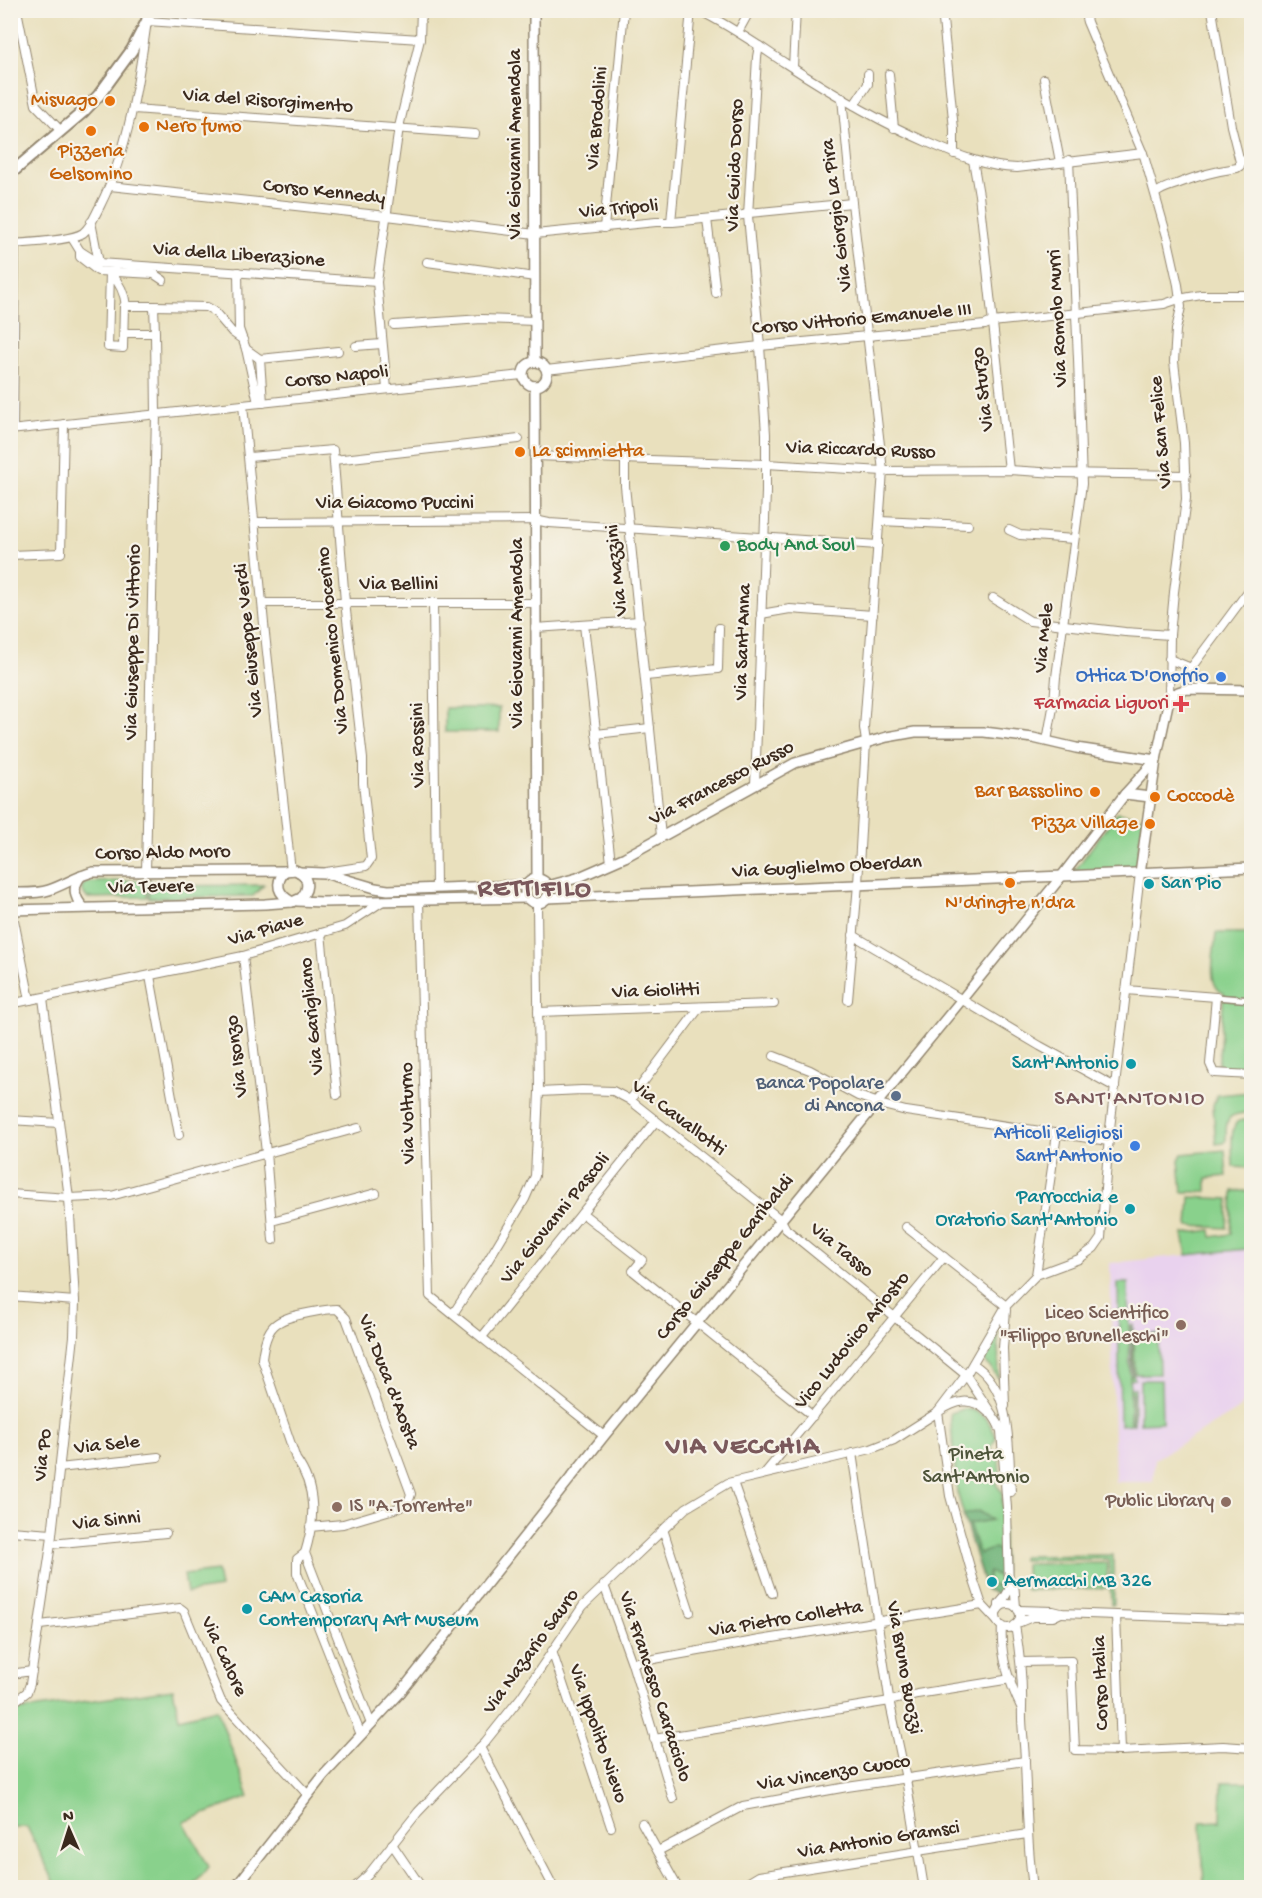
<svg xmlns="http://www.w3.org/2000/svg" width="1262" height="1898" font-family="'Gochi Hand',sans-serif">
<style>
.built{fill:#e9d2ee}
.green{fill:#89d18c;stroke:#627e55;stroke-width:1.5}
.forest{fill:#6eb378;stroke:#546e4b;stroke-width:1.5}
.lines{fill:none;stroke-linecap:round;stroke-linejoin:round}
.pedestrian-casing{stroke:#92856e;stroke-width:8}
.minor-casing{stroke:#92856e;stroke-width:10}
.tertiary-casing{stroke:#92856e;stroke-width:12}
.secondary-casing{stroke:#92856e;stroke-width:14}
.pedestrian{stroke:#fff;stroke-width:5}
.minor{stroke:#fff;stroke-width:8}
.tertiary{stroke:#fff;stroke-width:9}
.secondary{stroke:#fff;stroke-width:10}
.food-dot{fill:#e8710a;stroke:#f7f3e8;stroke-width:2}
.leisure-dot{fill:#2e9e5b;stroke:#f7f3e8;stroke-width:2}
.shop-dot{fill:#3f7fe0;stroke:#f7f3e8;stroke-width:2}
.health-dot{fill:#e0444e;stroke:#f7f3e8;stroke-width:2}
.culture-dot{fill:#0f9aa8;stroke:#f7f3e8;stroke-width:2}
.service-dot{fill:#5c6f8a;stroke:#f7f3e8;stroke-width:2}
.education-dot{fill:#8d6e63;stroke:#f7f3e8;stroke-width:2}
.labels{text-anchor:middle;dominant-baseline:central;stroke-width:4.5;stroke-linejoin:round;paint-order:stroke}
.food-label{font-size:20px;fill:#c56008;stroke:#f7f3e8;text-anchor:end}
.street-label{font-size:20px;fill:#3b2a1e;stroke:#f7f3e8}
.leisure-label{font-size:20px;fill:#27864d;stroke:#f7f3e8;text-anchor:start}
.shop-label{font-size:20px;fill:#366cbe;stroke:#f7f3e8;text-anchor:end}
.health-label{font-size:20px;fill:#be3a42;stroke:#f7f3e8;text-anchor:end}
.culture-label{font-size:20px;fill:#0d838f;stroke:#f7f3e8;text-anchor:start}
.service-label{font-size:20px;fill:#4e5e75;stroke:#f7f3e8;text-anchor:end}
.education-label{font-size:20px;fill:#785e54;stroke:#f7f3e8;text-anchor:end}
.park-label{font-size:20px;fill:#4e543a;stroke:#f7f3e8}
.quarter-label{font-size:22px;letter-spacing:1.5px;fill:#7a585b;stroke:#f7f3e8}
.district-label{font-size:26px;font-weight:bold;letter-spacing:1.5px;fill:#7a585b;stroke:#f7f3e8}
</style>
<rect width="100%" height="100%" fill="#f7f3e8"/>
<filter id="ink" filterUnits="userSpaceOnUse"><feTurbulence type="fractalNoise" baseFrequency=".0167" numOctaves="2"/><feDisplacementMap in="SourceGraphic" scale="12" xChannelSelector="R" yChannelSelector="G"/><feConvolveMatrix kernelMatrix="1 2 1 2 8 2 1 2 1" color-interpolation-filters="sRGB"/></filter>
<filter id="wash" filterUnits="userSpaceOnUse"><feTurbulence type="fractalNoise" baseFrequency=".008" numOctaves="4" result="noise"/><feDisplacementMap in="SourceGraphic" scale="24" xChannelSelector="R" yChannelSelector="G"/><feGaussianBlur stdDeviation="1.35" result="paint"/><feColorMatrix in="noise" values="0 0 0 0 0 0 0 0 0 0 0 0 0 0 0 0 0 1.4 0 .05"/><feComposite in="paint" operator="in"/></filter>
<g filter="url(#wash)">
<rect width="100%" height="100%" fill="#e9e0bd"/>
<!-- built -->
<polygon class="built" points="1249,1232 1251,1233 1251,1391 1238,1410 1155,1459 1153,1482 1115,1482 1110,1263 1247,1249"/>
<!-- green -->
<g class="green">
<rect x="445" y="708" width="54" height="24"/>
<polygon points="1117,813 1143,818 1136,870 1073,873"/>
<polygon points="153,880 147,886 147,897 87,898 82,891 82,886 87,882"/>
<polygon points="264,885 253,896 149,898 149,886"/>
<path d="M1216,933H1251V1070L1218,1069L1224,993C1205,987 1215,949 1216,933Z"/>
<path d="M1251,1092V1113C1226,1113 1226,1118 1226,1141L1224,1143L1216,1144L1213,1105L1217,1095Z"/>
<path d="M1251,1120V1157L1249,1168L1233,1167C1233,1157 1229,1129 1237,1122C1241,1119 1247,1120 1251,1120Z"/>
<polygon points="1225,1150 1227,1176 1207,1178 1207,1192 1182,1192 1179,1160 1182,1154"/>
<polygon points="1233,1191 1251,1191 1251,1210 1247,1249 1187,1255 1183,1234 1211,1230 1212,1237 1231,1234"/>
<polygon points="1190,1197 1229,1199 1227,1228 1188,1226"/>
<polygon points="1118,1283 1128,1283 1130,1378 1132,1375 1131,1325 1133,1325 1133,1374 1135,1379 1130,1380 1130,1388 1135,1388 1134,1393 1134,1424 1132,1424 1132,1393 1130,1389 1130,1424 1120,1425"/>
<polygon points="998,1332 999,1380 992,1369 982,1358"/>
<polygon points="1134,1334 1158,1334 1159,1374 1135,1374"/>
<polygon points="1140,1380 1161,1380 1162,1422 1140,1423"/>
<path d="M964,1409C982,1410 990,1421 996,1437L991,1448L999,1456L1000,1477L996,1484L1002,1492L1004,1589L999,1594L987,1590L985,1587L957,1492L950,1413Z"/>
<polygon points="1113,1555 1114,1604 1111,1604 1109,1559 1022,1560 1022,1556"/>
<polygon points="1107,1563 1107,1588 1026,1590 1025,1564"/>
<polygon points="217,1571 220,1588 187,1593 184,1575"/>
<polygon points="173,1689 179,1718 217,1709 249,1797 184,1822 209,1867 192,1887 57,1887 27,1827 11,1827 11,1714 16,1711"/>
<polygon points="1222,1782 1251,1782 1251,1887 1204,1887 1201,1822 1221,1821"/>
</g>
<!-- forest -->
<polygon class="forest" points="978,1511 992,1520 969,1524 979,1554 995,1548 1003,1554 1003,1578 989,1572 988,1575 989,1584 1004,1589 999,1594 987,1590 985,1587 963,1515"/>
</g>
<g filter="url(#ink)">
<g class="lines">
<defs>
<polyline id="pedestrian" points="1216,997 1252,1000"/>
<g id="minor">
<polyline points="17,10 36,105 61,131"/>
<path d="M698,10C729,25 756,44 785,63C831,93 878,121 929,143C957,155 986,167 1017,168L1143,153"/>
<polyline points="942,10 954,129 954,154"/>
<polyline points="1084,10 1087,22 1144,156 1168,240 1178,285 1181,307 1176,330 1174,362 1184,443 1186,499 1174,592 1170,635 1169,699"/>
<polyline points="1212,10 1231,126 1240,162"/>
<polyline points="738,32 750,10"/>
<polyline points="793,67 796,10"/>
<polyline points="889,74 894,128"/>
<polyline points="1044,79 1060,162"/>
<polyline points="842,98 852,203 883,471 864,728 866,742 858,884 848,1000"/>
<polyline points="854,105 868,84 868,74"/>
<polyline points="134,109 475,134"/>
<polyline points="973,160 979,195 1009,470"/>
<polyline points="110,186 387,216 535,234 656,222 673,222 743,215 749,213 852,203"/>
<path d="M1156,193C1164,187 1172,186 1182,182C1200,175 1217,171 1237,168L1240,166V162L1252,159"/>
<polyline points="707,219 716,293"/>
<polyline points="91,222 99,263"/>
<polyline points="671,222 691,10"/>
<polyline points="604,228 624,10"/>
<polyline points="72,238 80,251 99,263 377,282"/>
<path d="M10,244C26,243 71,241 83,233C91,227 95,215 100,206C129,148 138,84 147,21L420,39"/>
<polyline points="80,251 80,257 98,271 154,274 163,280"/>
<polyline points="427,262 535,277"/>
<polyline points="110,272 108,347 123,348 124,306 154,306 155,333 124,333"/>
<path d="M110,272C118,281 125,293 126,306"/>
<polyline points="238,272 239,329 246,349 258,403"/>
<polyline points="154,306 207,307 214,311 232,332 243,340"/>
<polyline points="394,325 482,319 535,321"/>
<polyline points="356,346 382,344"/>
<polyline points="246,349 260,359 263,403"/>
<polyline points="260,359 338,351"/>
<polyline points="546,370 760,346 985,325 992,322 1164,304 1179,299 1201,295 1252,295"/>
<polyline points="387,389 377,282 399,127 420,39 421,10"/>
<polyline points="243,405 265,634 291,871"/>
<polyline points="10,430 522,375"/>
<polyline points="13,430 15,243"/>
<polyline points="535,456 766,464 883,471 1009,470 1057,473 1186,475"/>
<polyline points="249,457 333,450 345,602 363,759 363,783 371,859 366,866 326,872"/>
<polyline points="334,460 519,439"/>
<polyline points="625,460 625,486 661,836"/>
<polyline points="880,521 968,525"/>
<polyline points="256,522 535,520 549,523 878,545"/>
<polyline points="1009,530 1020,535 1074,539"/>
<polyline points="10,555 61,553 64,424"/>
<polyline points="993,598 1030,621 1125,632 1170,635"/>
<polyline points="433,602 436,888"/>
<polyline points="263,603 535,603"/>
<polyline points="761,614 790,609 873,615"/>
<polyline points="584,625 611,863"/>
<polyline points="535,628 640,621"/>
<polyline points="1169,659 1191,668 1206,688"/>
<polyline points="1191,668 1252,586"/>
<polyline points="646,676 718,669 719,628"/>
<polyline points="596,734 650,728"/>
<polyline points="1047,741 1054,702 1056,677 1082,484 1078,359 1069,160"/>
<polyline points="755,785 766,492 766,434 760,346 748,216 757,57 759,46"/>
<polyline points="146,872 156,414 155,333"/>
<polyline points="419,901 430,1296 604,1436"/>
<polyline points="12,910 30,1000"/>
<polyline points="321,933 337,1095"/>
<polyline points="853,935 1040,1046 1115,1087"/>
<polyline points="243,956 266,1152 273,1240"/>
<polyline points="150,976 179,1135"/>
<polyline points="1126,990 1216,997 1210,1064 1214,1073 1252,1075"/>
<polyline points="10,1004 243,956 345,926 383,901"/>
<polyline points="538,1012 774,1004"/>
<polyline points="774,1056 810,1070 858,1096 876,1102"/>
<polyline points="539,1092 582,1090 613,1091 630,1100 781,1220 786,1229 966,1375 999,1425"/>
<polyline points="630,1100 700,1007"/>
<polyline points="875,1103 906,1111 1108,1141"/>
<polyline points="10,1120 59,1123"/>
<polyline points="10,1194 69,1198 111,1196 358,1128"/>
<polyline points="582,1213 642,1260 633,1271 813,1416"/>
<polyline points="272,1221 376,1193"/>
<polyline points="906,1227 944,1257"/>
<polyline points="1036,1275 1057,1134"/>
<polyline points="10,1296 75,1301"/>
<polyline points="453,1314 487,1262 525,1199 535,1176 539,1092 537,903"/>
<polyline points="482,1337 656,1121"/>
<path d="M973,1364C1014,1389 1008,1450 1011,1492"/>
<polyline points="1005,1406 1003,1348 1006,1310"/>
<path d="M989,1413C971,1395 956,1401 938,1412L950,1496L973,1578L982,1605L997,1621"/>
<polyline points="997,1422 1001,1431 1007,1508 1009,1590 1005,1597 999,1604 999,1608"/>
<polyline points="852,1453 890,1704 906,1779 924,1888"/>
<polyline points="59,1468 158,1457"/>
<polyline points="765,1473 944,1257 1006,1306"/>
<polyline points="733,1482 772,1593"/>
<path d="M310,1527L343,1524L401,1507L409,1500L411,1494L346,1318L337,1309C327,1309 318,1311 308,1313C275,1319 266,1325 262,1359L296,1459C317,1488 315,1520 305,1553L371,1724"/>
<polyline points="663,1529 690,1612"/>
<polyline points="10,1531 52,1534"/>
<polyline points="51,1544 166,1533"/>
<polyline points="305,1553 297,1559 297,1573 361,1735"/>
<polyline points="1014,1582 1016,1607"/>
<polyline points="604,1585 632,1663 673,1799"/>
<circle cx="1008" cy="1616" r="12"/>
<polyline points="1018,1610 1053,1611 1061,1613 1252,1620"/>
<polyline points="1116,1615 1121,1751"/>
<polyline points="1018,1623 1032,1617 1053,1617 1061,1613"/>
<polyline points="40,1625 180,1608 184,1611 186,1616 221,1701 308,1795"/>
<path d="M1015,1625C1020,1654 1023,1678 1022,1708C1021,1726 1025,1745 1025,1763C1027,1806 1027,1844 1033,1888"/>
<path d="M1002,1626C1000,1653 1009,1683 1021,1707"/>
<polyline points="552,1651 611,1827"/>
<polyline points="1022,1662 1071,1661 1075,1750 1121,1751 1223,1746 1252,1748"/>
<polyline points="632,1663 760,1640 982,1605"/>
<polyline points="10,1674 32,1671"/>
<polyline points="10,1705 27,1692 30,1684 51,1544 74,1336 75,1301 69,1198 43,998"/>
<polyline points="654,1739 890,1701 917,1694 1011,1679"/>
<polyline points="480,1747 554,1888"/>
<polyline points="642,1823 678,1888"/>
<polyline points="392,1844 422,1888"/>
<polyline points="658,1851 743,1806 847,1787 1025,1761"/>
<polyline points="354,1888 368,1875 418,1812 485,1742 521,1697 583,1606 686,1508 728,1483 871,1449 894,1440 938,1412 966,1375 1006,1306 1036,1275 1079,1259 1094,1248 1101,1238 1109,1137 1140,873"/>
<polyline points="739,1888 759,1876 1027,1834"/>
</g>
<g id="tertiary">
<polyline points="534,10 535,362"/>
<circle cx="535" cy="374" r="12"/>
<polyline points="535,386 537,879"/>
<polyline points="1125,794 1150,797"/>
<path d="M295,870C309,875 310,888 301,898L292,902C278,894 274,884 285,871Z"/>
<polyline points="299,872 324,873 375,888 388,890 527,885"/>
<polyline points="1140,873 1156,760 1169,699 1178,692 1187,689 1252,690"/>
<path d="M81,876C72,887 74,897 83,907"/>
<circle cx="537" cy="891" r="12"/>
<polyline points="548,886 577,878 625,857 795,763 887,737 915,732 984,732 1033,738 1076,748 1156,760"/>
<path d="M10,893C23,893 37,894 49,890C64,885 77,876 93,872L285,871"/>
<polyline points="547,898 1252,868"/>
<polyline points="297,901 323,902 527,898"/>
<polyline points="10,910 265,904 292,902"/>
<polyline points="235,1888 323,1776 400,1693 604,1436 963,998 1061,877 1125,794 1156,760"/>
</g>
<polyline id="secondary" points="10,174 83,112 99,95 132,50 147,21 149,10"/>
</defs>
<!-- pedestrian casing -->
<use href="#pedestrian" class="pedestrian-casing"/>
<!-- minor casing -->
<use href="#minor" class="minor-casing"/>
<!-- tertiary casing -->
<use href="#tertiary" class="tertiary-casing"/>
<!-- secondary casing -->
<use href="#secondary" class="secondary-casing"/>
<!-- pedestrian -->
<use href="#pedestrian" class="pedestrian"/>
<!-- minor -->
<use href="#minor" class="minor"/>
<!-- tertiary -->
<use href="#tertiary" class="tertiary"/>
<!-- secondary -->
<use href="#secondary" class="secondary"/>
</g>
</g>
<!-- markers -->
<g class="food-dot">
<circle cx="110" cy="101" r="6"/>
<circle cx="144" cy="127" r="6"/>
<circle cx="91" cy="131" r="6"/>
<circle cx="520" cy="452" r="6"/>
<circle cx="1095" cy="792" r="6"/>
<circle cx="1155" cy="797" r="6"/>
<circle cx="1150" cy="824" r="6"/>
<circle cx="1010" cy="883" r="6"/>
</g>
<circle class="leisure-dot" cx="725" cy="546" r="6"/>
<g class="shop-dot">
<circle cx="1221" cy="677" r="6"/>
<circle cx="1135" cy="1146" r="6"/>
</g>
<path class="health-dot" d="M1178 695h6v6h6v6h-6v6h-6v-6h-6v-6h6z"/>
<g class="culture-dot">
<circle cx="1149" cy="884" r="6"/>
<circle cx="1131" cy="1064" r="6"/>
<circle cx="1130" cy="1209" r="6"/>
<circle cx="992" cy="1582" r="6"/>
<circle cx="247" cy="1609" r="6"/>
</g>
<circle class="service-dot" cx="896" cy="1096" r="6"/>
<g class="education-dot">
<circle cx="1181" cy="1325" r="6"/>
<circle cx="1226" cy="1502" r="6"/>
<circle cx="337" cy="1507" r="6"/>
</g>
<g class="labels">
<!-- food labels -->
<g class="food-label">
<text x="98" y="101">Misvago</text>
<text x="156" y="127" text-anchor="start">Nero fumo</text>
<text x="91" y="152" text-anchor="middle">Pizzeria<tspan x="91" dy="23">Gelsomino</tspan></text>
<text x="532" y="452" text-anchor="start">La scimmietta</text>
<text x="1083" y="792">Bar Bassolino</text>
<text x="1167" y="797" text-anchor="start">Coccodè</text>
<text x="1138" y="824">Pizza Village</text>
<text x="1010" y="904" text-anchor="middle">N'dringte n'dra</text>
</g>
<!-- street labels -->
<g class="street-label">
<text transform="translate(268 102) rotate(4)">Via del Risorgimento</text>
<text transform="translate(598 118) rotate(-85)">Via Brodolini</text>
<text transform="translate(516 144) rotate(-90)">Via Giovanni Amendola</text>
<text transform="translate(736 165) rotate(-88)">Via Guido Dorso</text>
<text transform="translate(324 193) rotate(6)">Corso Kennedy</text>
<text transform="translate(619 210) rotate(-5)">Via Tripoli</text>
<text transform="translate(838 215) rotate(-97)">Via Giorgio La Pira</text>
<text transform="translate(239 256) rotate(4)">Via della Liberazione</text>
<text transform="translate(1059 318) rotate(-93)">Via Romolo Murri</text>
<text transform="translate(862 320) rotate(-5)">Corso Vittorio Emanuele III</text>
<text transform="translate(337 378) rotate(-6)">Corso Napoli</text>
<text transform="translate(984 389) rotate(-97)">Via Sturzo</text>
<text transform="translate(1162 432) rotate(-95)">Via San Felice</text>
<text transform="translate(861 451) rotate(2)">Via Riccardo Russo</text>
<text x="395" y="504">Via Giacomo Puccini</text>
<text transform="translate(618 570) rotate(-96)">Via Mazzini</text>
<text x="399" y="585">Via Bellini</text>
<text transform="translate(518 633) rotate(-90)">Via Giovanni Amendola</text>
<text transform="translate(1045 638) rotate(-84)">Via Mele</text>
<text transform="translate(250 640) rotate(-96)">Via Giuseppe Verdi</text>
<text transform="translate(334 640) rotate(-96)">Via Domenico Mocerino</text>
<text transform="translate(134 642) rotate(-89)">Via Giuseppe Di Vittorio</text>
<text transform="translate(744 642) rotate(-88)">Via Sant'Anna</text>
<text transform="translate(419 745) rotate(-91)">Via Rossini</text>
<text transform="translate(722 784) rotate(-28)">Via Francesco Russo</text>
<text transform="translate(163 854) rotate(-1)">Corso Aldo Moro</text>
<text transform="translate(827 868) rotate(-3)">Via Guglielmo Oberdan</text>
<text transform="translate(151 888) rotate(-1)">Via Tevere</text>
<text transform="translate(266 931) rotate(-16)">Via Piave</text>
<text transform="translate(656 992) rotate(-2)">Via Giolitti</text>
<text transform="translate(313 1016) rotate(-96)">Via Garigliano</text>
<text transform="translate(238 1056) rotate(-97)">Via Isonzo</text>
<text transform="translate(409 1113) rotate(-91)">Via Volturno</text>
<text transform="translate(678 1119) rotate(37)">Via Cavallotti</text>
<text transform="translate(556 1219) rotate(-51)">Via Giovanni Pascoli</text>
<text transform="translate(841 1251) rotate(39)">Via Tasso</text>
<text transform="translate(726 1258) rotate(-51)">Corso Giuseppe Garibaldi</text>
<text transform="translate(853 1341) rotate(-51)">Vico Ludovico Ariosto</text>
<text transform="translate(388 1382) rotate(69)">Via Duca d'Aosta</text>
<text transform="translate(107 1446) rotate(-6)">Via Sele</text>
<text transform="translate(44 1455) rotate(-84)">Via Po</text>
<text transform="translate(107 1522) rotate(-6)">Via Sinni</text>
<text transform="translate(786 1620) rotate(-9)">Via Pietro Colletta</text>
<text transform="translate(532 1652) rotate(-54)">Via Nazario Sauro</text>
<text transform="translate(223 1657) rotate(65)">Via Calore</text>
<text transform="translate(903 1668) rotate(80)">Via Bruno Buozzi</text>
<text transform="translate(1102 1683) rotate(-92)">Corso Italia</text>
<text transform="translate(654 1687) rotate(72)">Via Francesco Caracciolo</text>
<text transform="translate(597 1734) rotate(71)">Via Ippolito Nievo</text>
<text transform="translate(834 1774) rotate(-9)">Via Vincenzo Cuoco</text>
<text transform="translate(879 1841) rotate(-9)">Via Antonio Gramsci</text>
</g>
<!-- leisure labels -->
<g class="leisure-label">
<text x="737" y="546">Body And Soul</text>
</g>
<!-- shop labels -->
<g class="shop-label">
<text x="1209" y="677">Ottica D'Onofrio</text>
<text x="1123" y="1134">Articoli Religiosi<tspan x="1123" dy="23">Sant'Antonio</tspan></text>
</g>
<!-- health labels -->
<g class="health-label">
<text x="1169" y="704">Farmacia Liguori</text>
</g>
<!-- culture labels -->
<g class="culture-label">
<text x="1161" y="884">San Pio</text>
<text x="1119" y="1064" text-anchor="end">Sant'Antonio</text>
<text x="1118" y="1198" text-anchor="end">Parrocchia e<tspan x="1118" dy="23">Oratorio Sant'Antonio</tspan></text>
<text x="1004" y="1582">Aermacchi MB 326</text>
<text x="259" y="1598">CAM Casoria<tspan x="259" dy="23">Contemporary Art Museum</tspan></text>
</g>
<!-- service labels -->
<g class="service-label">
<text x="884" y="1084">Banca Popolare<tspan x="884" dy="23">di Ancona</tspan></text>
</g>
<!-- education labels -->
<g class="education-label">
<text x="1169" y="1314">Liceo Scientifico<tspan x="1169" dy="23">"Filippo Brunelleschi"</tspan></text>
<text x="1214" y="1502">Public Library</text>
<text x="349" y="1507" text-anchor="start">IS "A.Torrente"</text>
</g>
<!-- park labels -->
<g class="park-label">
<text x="976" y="1455">Pineta<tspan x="976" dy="23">Sant'Antonio</tspan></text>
</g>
<!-- quarter labels -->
<g class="quarter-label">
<text x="1130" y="1100">SANT'ANTONIO</text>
</g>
<!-- district labels -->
<g class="district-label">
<text x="535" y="890">RETTIFILO</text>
<text x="743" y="1448">VIA VECCHIA</text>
</g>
</g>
<!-- margin -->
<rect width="1262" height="1898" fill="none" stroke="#f7f3e8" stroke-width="36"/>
<!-- north arrow -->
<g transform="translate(69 1829) rotate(357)" stroke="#f7f3e8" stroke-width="4.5" paint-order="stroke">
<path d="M0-4.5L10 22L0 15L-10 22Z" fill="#3b2a1e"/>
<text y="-9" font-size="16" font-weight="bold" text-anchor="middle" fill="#3b2a1e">N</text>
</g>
</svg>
